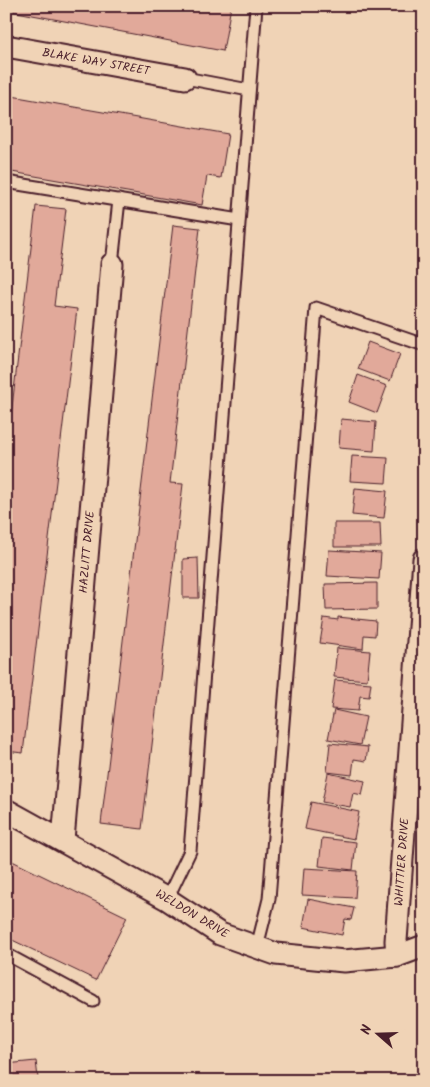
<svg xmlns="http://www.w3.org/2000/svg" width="430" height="1087" font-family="Kalam,sans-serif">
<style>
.building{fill:#e1a99a;stroke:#4a1f2b}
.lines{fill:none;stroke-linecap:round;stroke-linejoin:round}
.service-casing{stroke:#4a1f2b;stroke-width:15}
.minor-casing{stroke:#4a1f2b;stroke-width:25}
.service{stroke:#f0d3b6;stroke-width:11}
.minor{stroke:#f0d3b6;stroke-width:21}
.labels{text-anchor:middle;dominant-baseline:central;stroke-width:4;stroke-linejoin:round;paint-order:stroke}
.street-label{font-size:12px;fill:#4a1f2b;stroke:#f0d3b6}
</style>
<rect width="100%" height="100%" fill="#f0d3b6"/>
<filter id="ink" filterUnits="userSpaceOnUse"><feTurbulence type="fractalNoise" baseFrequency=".02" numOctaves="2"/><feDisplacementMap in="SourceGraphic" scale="10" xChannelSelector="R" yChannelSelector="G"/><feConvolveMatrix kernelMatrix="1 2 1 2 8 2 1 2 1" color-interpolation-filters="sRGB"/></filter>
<g filter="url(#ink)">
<!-- building -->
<g class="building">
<polygon points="6,6 231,6 223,51 6,10"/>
<polygon points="6,95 228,134 221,178 207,176 202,205 6,171"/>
<polygon points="36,206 66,209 54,306 77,309 23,753 6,751 6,457"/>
<polygon points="173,225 200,228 170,483 183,484 142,829 101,824"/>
<polygon points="368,342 400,354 390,381 358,369"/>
<polygon points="358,375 387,386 377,413 349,402"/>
<polygon points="341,419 376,422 374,451 339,448"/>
<polygon points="352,456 388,458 386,483 350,481"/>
<polygon points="355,488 387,491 384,518 352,515"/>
<polygon points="334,523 380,523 381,547 334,547"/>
<polygon points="329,550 381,553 379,579 327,576"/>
<polygon points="198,558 199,598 183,598 183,559"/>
<polygon points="377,583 377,609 326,610 325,584"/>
<polygon points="338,617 376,621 375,636 364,635 363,649 320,643 324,618 338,620"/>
<polygon points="337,648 370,651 367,680 334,677"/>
<polygon points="335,680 371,683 369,697 360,696 358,711 331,709"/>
<polygon points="334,710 366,717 360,745 328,739"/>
<polygon points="330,743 368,747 366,761 354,759 352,775 327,772"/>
<polygon points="328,773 365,781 362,795 353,793 350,807 322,802"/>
<polygon points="311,802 359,812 354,839 305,829"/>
<polygon points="322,838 356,842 353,870 319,866"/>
<polygon points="6,858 127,917 96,980 6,937"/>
<polygon points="304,868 357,871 355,898 302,895"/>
<polygon points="308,899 354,908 351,920 345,919 342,935 303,927"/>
<polygon points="36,1061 38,1078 6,1081 6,1064"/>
</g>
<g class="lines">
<defs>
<g id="service">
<polyline points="185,78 249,90"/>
<polyline points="6,182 239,220"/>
<polyline points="112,264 119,200"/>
<polyline points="167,899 190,851 256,6"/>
<polyline points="257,947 269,899 316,308 424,345"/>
<polyline points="6,954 93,1001"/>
</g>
<g id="minor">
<polyline points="6,46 185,78"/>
<polyline points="6,810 167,899 220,934 276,954 344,961 397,956 424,946"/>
<polyline points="63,840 112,264"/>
<polyline points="397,956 396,941 424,559"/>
</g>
</defs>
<!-- service casing -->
<use href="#service" class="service-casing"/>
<!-- minor casing -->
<use href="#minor" class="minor-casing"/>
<!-- service -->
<use href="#service" class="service"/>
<!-- minor -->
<use href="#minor" class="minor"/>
</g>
</g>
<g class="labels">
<!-- street labels -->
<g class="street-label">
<text transform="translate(96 62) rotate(10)">BLAKE WAY STREET</text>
<text transform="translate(87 552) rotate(-85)">HAZLITT DRIVE</text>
<text transform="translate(402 862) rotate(-86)">WHITTIER DRIVE</text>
<text transform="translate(192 914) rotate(31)">WELDON DRIVE</text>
</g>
</g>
<!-- margin -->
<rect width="430" height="1087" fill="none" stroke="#f0d3b6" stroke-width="25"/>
<rect x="12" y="12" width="405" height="1062" fill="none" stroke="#4a1f2b" stroke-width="2" filter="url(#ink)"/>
<!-- north arrow -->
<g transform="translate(378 1034) rotate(290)" stroke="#f0d3b6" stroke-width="4" paint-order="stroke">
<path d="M0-4L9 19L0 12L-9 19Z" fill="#4a1f2b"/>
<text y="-8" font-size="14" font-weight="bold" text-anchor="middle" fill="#4a1f2b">N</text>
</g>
</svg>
